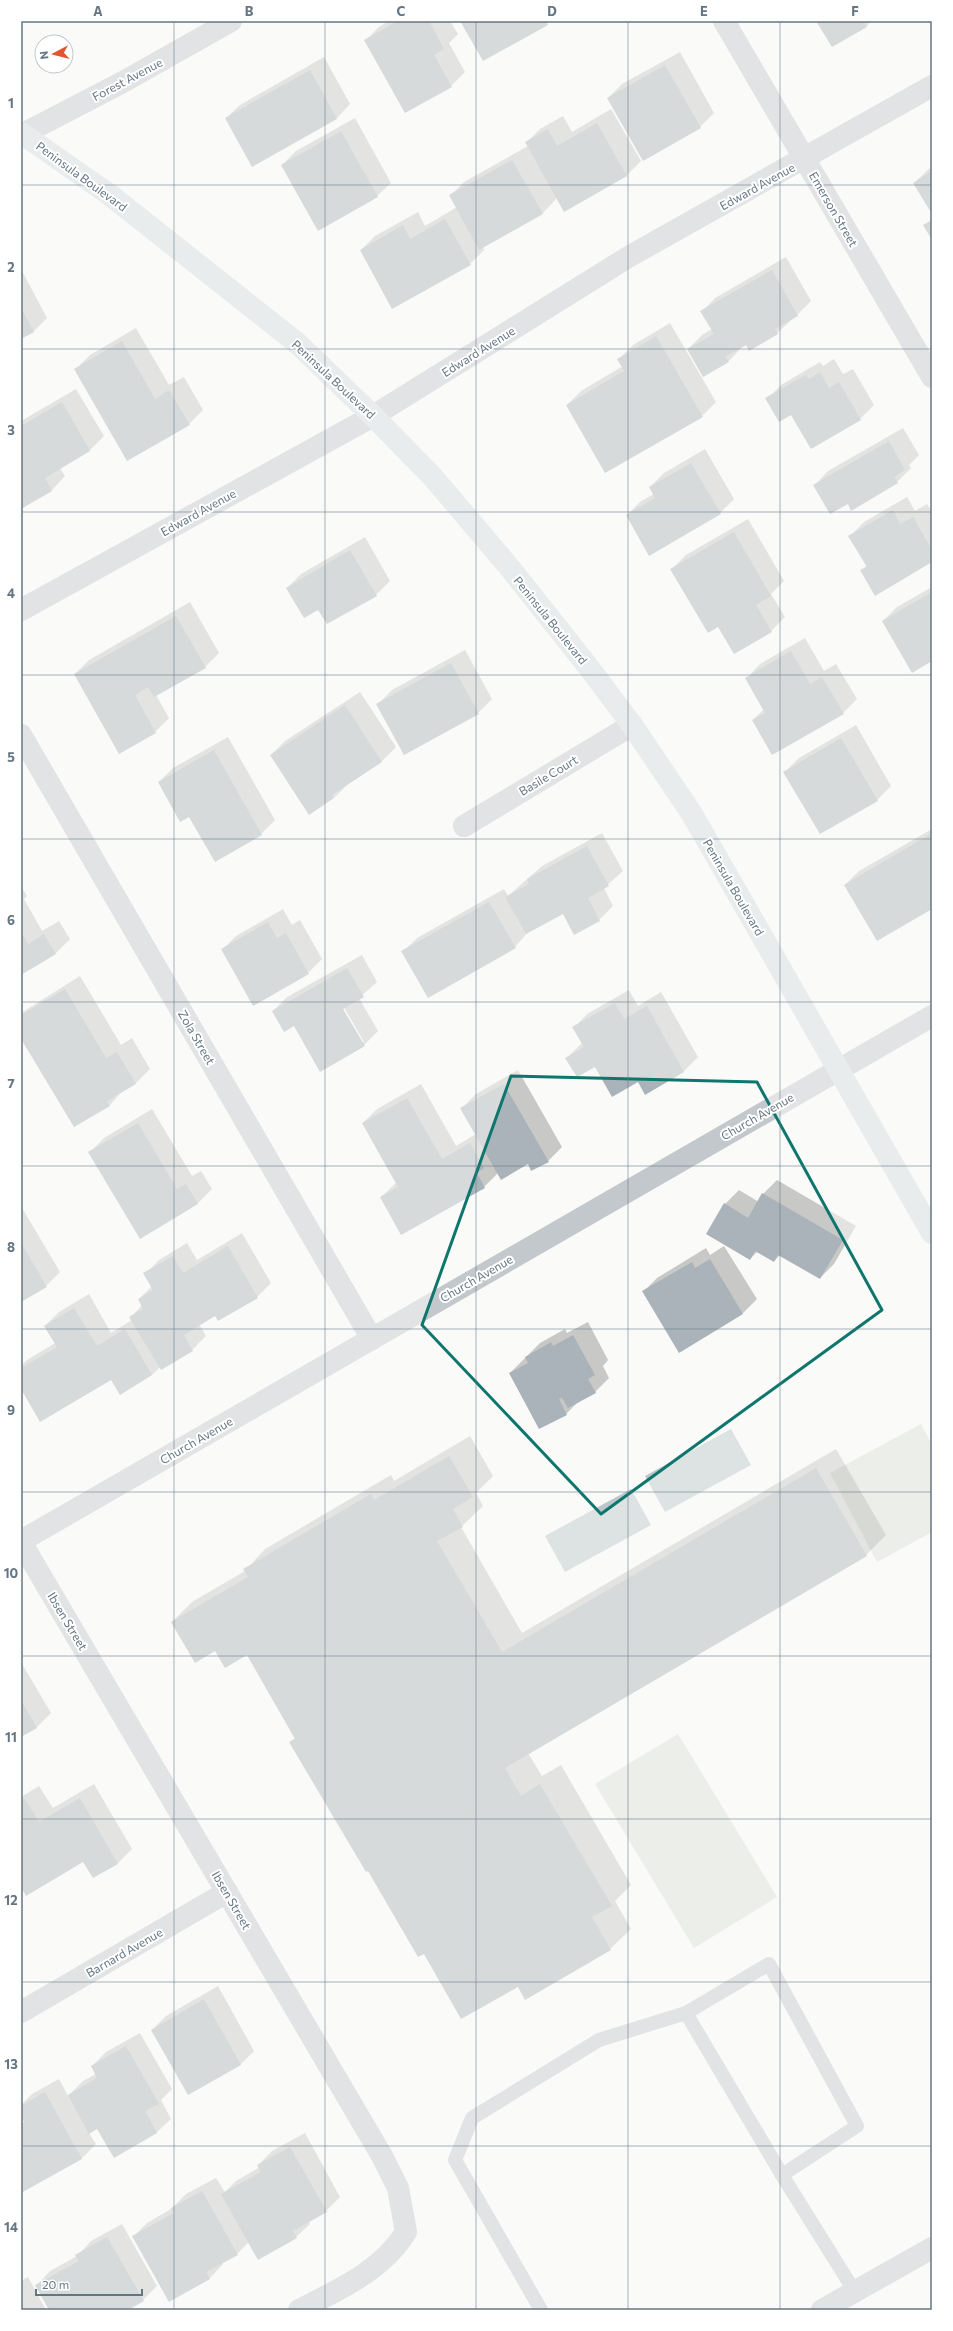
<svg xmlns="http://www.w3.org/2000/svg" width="953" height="2331" font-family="Commissioner,sans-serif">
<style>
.green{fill:#dadfd7}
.water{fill:#bbc7cb}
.shadow{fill:#0003;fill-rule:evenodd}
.building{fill:#aab3b9}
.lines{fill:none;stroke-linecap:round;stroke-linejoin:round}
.service{stroke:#c3c8cc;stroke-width:14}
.minor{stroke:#c3c8cc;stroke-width:22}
.tertiary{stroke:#c3c8cc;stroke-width:22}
.primary{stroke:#d6dbdf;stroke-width:22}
.marked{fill:none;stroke:#0f766e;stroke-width:3;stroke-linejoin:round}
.grid{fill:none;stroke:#657683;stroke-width:1;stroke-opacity:0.55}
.labels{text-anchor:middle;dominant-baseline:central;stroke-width:4;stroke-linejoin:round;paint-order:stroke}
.street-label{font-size:12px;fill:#657683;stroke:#fff}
.neatline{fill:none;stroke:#657683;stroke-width:1.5}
.grid-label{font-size:13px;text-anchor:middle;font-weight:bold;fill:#657683}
</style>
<rect width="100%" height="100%" fill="#fafaf8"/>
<!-- green -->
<g class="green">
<polygon points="921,1424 932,1445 932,1532 877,1562 830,1473"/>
<polygon points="678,1734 777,1897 694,1948 595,1784"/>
</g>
<!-- water -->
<g class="water">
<polygon points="731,1429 751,1465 665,1512 645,1476"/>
<polygon points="631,1489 651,1525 565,1572 545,1536"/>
</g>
<!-- shadow -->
<g class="shadow">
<polygon points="389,21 450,21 458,34 449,43 465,72 451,86 405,112 365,41 379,27"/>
<polygon points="818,21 871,21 866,27"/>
<polygon points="680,52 714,113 700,127 608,98 622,84"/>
<polygon points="324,57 350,104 337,118 226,118 240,105"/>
<polygon points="611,109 641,161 627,175 564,211 557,198 542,214 483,247 484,250 470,264 361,250 375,236 418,212 425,226 457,207 450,196 464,182 528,146 526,143 540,129 563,116 572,132"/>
<polygon points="355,118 391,183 377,196 282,165 296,151"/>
<polygon points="932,166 932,212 914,183"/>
<polygon points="786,257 811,301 797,315 777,333 742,347 728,362 688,349 702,335 712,329 702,312 715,298"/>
<polygon points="21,269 47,318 33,332 21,338"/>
<polygon points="670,323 716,402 702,416 567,405 581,391 623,366 619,359 633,345"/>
<polygon points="136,328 169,385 184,377 203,410 189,424 76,369 90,355"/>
<polygon points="834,359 843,374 853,369 874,405 860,419 791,413 767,399 781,385 820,362 823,366"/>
<polygon points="76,389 104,436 90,450 60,468 65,476 52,490 21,508 21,421"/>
<polygon points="903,428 919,455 909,465 911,468 897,482 848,502 815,485 828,471"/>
<polygon points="705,449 734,499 720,513 627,515 641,501 654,494 650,487 664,473"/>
<polygon points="907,497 915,511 927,504 932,512 932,561 862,570 867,565 850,536 864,522"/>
<polygon points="748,519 784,581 771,594 785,617 771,631 718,626 672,569 686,555"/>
<polygon points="365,537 390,581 376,595 318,608 287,588 301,574"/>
<polygon points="932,587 932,660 883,621 897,607"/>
<polygon points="190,602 219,653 205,667 156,695 169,718 155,732 75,674 89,660"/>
<polygon points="805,638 824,671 836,664 857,699 843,713 753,720 764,709 747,678 760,664"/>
<polygon points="465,650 492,699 478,713 378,704 392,690"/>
<polygon points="360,692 396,747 382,761 348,784 334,798 271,755 285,741"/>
<polygon points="856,725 891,786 877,800 785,772 799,758"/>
<polygon points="228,737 275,820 261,834 190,815 159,782 173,768"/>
<polygon points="932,829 932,908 845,885 859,871"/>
<polygon points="602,833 623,871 604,888 613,906 599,920 563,913 528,932 515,947 403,952 417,938 504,889 508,896 542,866"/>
<polygon points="21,886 27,896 24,899 42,931 59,921 70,939 56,953 21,974"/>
<polygon points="283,909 292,925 300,920 322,959 308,973 254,1004 222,950 236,936"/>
<path d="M362,955L377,982L359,998L378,1031L364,1045L294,1025L273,1011L287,997ZM342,1004L364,1042H361L340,1005Z"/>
<polygon points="80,976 121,1045 132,1038 150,1069 136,1083 123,1090 110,1105 74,1126 21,1037 21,1013"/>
<polygon points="629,990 638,1006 661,992 698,1057 684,1071 639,1081 567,1058 582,1043 574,1028 587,1014"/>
<polygon points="518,1070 562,1147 548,1161 528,1163 498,1173 484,1187 381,1197 397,1182 363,1123 377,1109 421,1084 456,1146 476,1134 462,1108 476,1094"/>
<polygon points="152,1109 192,1176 201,1171 212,1189 198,1203 140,1238 90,1152 104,1138"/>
<polygon points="777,1180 856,1226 834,1264 820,1278 780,1255 774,1261 758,1251 750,1259 725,1204 739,1190 759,1202 763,1194"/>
<polygon points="21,1206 60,1272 46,1286 21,1301"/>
<polygon points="242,1233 271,1283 257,1297 215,1315 199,1324 206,1336 192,1350 160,1367 152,1375 120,1393 111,1378 21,1387 21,1366 27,1360 55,1343 45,1326 59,1312 89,1294 111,1333 132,1320 131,1317 142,1305 139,1299 152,1286 145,1274 159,1260 187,1243 197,1260"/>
<polygon points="724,1246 757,1299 743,1313 679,1352 643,1292 657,1278 706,1248 710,1255"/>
<polygon points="588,1322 608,1360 603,1366 609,1378 595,1392 578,1402 566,1414 510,1373 540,1343 565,1329 567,1333"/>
<polygon points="470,1436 493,1476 476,1493 483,1506 461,1527 522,1633 836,1449 886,1535 866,1555 528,1753 542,1776 561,1765 631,1885 615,1901 631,1929 610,1949 526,1998 518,1986 424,1952 369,1869 290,1742 296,1737 247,1654 216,1649 172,1622 192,1602 245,1571 265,1549 391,1475 394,1481"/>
<polygon points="21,1662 51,1713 37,1727 21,1736"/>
<polygon points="94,1784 132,1849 118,1863 93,1877 84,1860 21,1892 21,1797 39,1786 53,1808"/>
<polygon points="218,1986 254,2051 240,2065 152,2030 166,2016"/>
<polygon points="140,2033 172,2089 161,2100 171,2119 157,2132 114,2157 98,2128 89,2133 96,2144 82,2158 21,2192 21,2125 29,2120 28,2118 21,2122 23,2117 21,2105 32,2094 59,2079 68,2096 83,2081 96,2074 92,2066 106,2052"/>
<polygon points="305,2133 340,2197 326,2211 309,2221 310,2224 296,2237 249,2242 237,2254 222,2262 223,2264 210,2278 169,2300 133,2237 147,2223 171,2209 186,2194 216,2178 225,2192 236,2181 260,2167 258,2165 272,2151"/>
<polygon points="122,2224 157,2286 143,2300 126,2310 50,2310 37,2285 50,2271 77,2256 91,2241"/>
<polygon points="28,2277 46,2310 21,2310 21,2281"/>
</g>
<!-- building -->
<g class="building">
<polygon points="398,21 429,21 444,49 434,55 452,87 405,113 364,40"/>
<polygon points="460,21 546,21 548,25 483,61"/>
<polygon points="816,21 863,21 867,27 832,47"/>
<polygon points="665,65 701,128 643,161 607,98"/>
<polygon points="310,70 337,119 252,167 225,118"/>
<polygon points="597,123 627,176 564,212 525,142 548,129 557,146"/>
<polygon points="341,131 378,197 318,231 281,165"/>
<polygon points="512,160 543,214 479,250 449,195"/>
<polygon points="932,171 932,214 913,183"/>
<polygon points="445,219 471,265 392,309 360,250 403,225 410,239"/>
<polygon points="932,220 932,240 923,225"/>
<polygon points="772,270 798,316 775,329 778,334 749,351 746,345 725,357 729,362 703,377 687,349 714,334 700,311"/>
<polygon points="21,308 34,332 21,339"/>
<polygon points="656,336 703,417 605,473 566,405 624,371 617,359"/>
<polygon points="122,341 155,399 169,390 190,425 127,461 74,369"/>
<polygon points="820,372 829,388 839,382 861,420 811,449 791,415 779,422 765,398 806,375 809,379"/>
<polygon points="62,402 90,451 45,478 52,491 21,509 21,426"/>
<polygon points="889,441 905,470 894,477 898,483 851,511 848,504 830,514 813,485"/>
<polygon points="691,463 721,514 649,556 626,515 655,498 649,487"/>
<polygon points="893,510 900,524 913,517 932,550 932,562 875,596 860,570 867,567 848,536"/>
<polygon points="734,532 771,596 756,605 772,632 734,654 718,627 708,633 670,569"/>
<polygon points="350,550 377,596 327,624 318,610 304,618 286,588"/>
<polygon points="932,592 932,661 912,673 882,621"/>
<polygon points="176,616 206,668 154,697 148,687 135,695 156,733 119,754 74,674"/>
<polygon points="791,651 810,684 822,677 844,714 772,755 752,720 765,713 745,678"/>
<polygon points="451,663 479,714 404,755 376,704"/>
<polygon points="345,705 382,762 332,795 334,798 309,815 270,755"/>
<polygon points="841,738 878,801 820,834 783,772"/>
<polygon points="214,750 262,835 215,862 189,817 180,822 158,782"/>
<polygon points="932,833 932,909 877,941 844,885"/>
<polygon points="587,846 609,886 588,898 600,921 574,935 563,914 526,934 505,897 529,884 527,879"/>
<polygon points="489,902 516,948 428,998 401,951"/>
<polygon points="268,922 277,938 286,933 309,974 253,1006 221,949"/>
<polygon points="21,932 28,944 44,934 56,954 21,975"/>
<polygon points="347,968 364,997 343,1009 365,1046 320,1072 294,1026 284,1032 272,1011"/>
<polygon points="65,989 106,1058 117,1052 136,1084 107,1101 110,1106 74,1127 21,1039 21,1015"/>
<polygon points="615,1003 624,1019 647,1006 684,1072 645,1095 638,1082 612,1097 595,1067 577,1077 565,1058 584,1047 572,1027"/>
<polygon points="504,1084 549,1162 531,1171 528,1164 501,1180 460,1108"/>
<polygon points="407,1098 442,1159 470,1143 484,1168 477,1173 485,1188 401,1235 380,1197 398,1187 362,1123"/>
<polygon points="138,1123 177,1189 186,1184 198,1204 140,1239 88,1152"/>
<polygon points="762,1193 843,1240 820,1279 778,1255 774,1262 755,1251 750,1260 706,1234 724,1203 748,1218"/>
<polygon points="21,1243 47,1287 21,1302"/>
<polygon points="228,1246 258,1298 218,1321 215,1316 184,1335 193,1351 161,1370 129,1317 143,1309 138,1299 153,1290 143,1273 173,1256 183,1273"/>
<polygon points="710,1259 743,1314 679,1353 642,1291 692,1262 695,1268"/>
<polygon points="74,1308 97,1346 125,1329 152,1375 120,1395 111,1380 40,1422 21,1389 21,1368 57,1347 44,1326"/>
<polygon points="573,1335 595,1375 588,1379 596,1393 568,1408 562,1398 559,1399 567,1415 539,1429 509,1373 528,1363 525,1357 551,1342 553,1346"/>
<polygon points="449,1456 473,1497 453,1509 463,1527 437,1541 502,1652 816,1468 867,1556 505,1768 521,1796 540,1784 612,1906 592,1917 611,1950 525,2000 518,1987 461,2019 424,1954 418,1957 368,1871 366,1872 289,1742 295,1739 247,1655 225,1668 215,1651 195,1663 171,1622 248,1577 243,1569 371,1494 374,1500"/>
<polygon points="21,1700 37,1728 21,1737"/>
<polygon points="80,1798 118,1864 93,1878 83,1862 26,1896 21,1887 21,1801 25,1799 39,1822"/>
<polygon points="204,1999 241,2065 188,2095 151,2030"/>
<polygon points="126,2046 159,2104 145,2111 157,2133 114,2158 97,2129 89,2134 68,2095 97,2078 91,2066"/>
<polygon points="45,2092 82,2159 21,2193 21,2123 24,2122 21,2116 21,2106"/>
<polygon points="290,2147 327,2212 293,2231 297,2238 258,2260 221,2194 261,2172 257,2165"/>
<polygon points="202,2191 238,2255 206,2272 210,2279 169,2302 132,2236 174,2213 171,2208"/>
<polygon points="107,2237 144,2301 128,2310 49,2310 35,2285 79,2261 75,2255"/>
</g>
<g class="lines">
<!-- service -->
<g class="service">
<polyline points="686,2013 782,2175"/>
<polyline points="541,2310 455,2160 472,2118 599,2040 686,2013 769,1964 857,2126 782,2175 855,2292"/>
</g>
<!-- minor -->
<g class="minor">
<polyline points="724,21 932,377"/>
<polyline points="21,135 123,82 231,21"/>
<polyline points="21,610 373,416 630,256 932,86"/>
<polyline points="21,735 372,1339"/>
<polyline points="464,826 632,725"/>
<polyline points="21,1541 932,1016"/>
<path d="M21,1542L382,2156L398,2188L406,2232C382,2271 338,2290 299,2310"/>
<polyline points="21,2012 227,1892"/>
</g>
<!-- tertiary -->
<polyline class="tertiary" points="822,2310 932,2248"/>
<!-- primary -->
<polyline class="primary" points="21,133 110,195 297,343 373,416 431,475 510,568 590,669 632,725 692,814 932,1233"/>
</g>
<!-- marked area -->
<path d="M0 0H953V2331H0ZM511,1076L757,1082L882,1310L601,1514L422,1325Z" fill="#fafaf8" fill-opacity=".55" fill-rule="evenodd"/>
<path class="marked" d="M511,1076L757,1082L882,1310L601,1514L422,1325Z"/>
<!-- grid -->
<path class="grid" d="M174,21V2310M325,21V2310M476,21V2310M628,21V2310M780,21V2310M21,185H932M21,349H932M21,512H932M21,675H932M21,839H932M21,1002H932M21,1166H932M21,1329H932M21,1492H932M21,1656H932M21,1819H932M21,1982H932M21,2146H932"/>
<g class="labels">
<!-- street labels -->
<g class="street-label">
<text transform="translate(127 79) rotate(-28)">Forest Avenue</text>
<text transform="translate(82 176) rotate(36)">Peninsula Boulevard</text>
<text transform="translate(757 186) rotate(-29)">Edward Avenue</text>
<text transform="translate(834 209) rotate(60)">Emerson Street</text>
<text transform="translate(478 351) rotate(-32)">Edward Avenue</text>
<text transform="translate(334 379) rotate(43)">Peninsula Boulevard</text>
<text transform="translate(198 512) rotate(-29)">Edward Avenue</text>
<text transform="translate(551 620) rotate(51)">Peninsula Boulevard</text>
<text transform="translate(548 775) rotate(-31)">Basile Court</text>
<text transform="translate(734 887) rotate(60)">Peninsula Boulevard</text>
<text transform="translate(197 1037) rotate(60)">Zola Street</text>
<text transform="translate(757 1116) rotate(-30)">Church Avenue</text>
<text transform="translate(476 1278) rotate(-30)">Church Avenue</text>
<text transform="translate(196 1440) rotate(-30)">Church Avenue</text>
<text transform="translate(68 1621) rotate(59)">Ibsen Street</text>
<text transform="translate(232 1900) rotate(60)">Ibsen Street</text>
<text transform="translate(124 1952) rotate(-30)">Barnard Avenue</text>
</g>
</g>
<!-- border -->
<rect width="953" height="2331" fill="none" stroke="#ffffff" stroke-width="44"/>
<!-- north arrow -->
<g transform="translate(54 54) rotate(263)"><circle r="19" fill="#ffffff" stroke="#c1c8cd"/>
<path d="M0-3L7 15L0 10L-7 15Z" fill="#e4572e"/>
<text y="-6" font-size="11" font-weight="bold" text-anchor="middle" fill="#657683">N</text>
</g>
<!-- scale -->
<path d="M36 2289v6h106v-6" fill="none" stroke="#657683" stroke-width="2"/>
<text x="42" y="2289" font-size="12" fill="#657683" stroke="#ffffff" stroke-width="3" paint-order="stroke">20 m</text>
<rect x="22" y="22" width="909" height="2287" class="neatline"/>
<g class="grid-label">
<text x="98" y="16">A</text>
<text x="249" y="16">B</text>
<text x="401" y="16">C</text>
<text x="552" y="16">D</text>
<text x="704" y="16">E</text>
<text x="855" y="16">F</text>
<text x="11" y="108">1</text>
<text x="11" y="272">2</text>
<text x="11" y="435">3</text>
<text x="11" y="598">4</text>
<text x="11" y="762">5</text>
<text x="11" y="925">6</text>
<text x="11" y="1088">7</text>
<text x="11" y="1252">8</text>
<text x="11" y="1415">9</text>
<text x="11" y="1578">10</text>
<text x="11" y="1742">11</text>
<text x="11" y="1905">12</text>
<text x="11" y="2069">13</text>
<text x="11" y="2232">14</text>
</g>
</svg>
